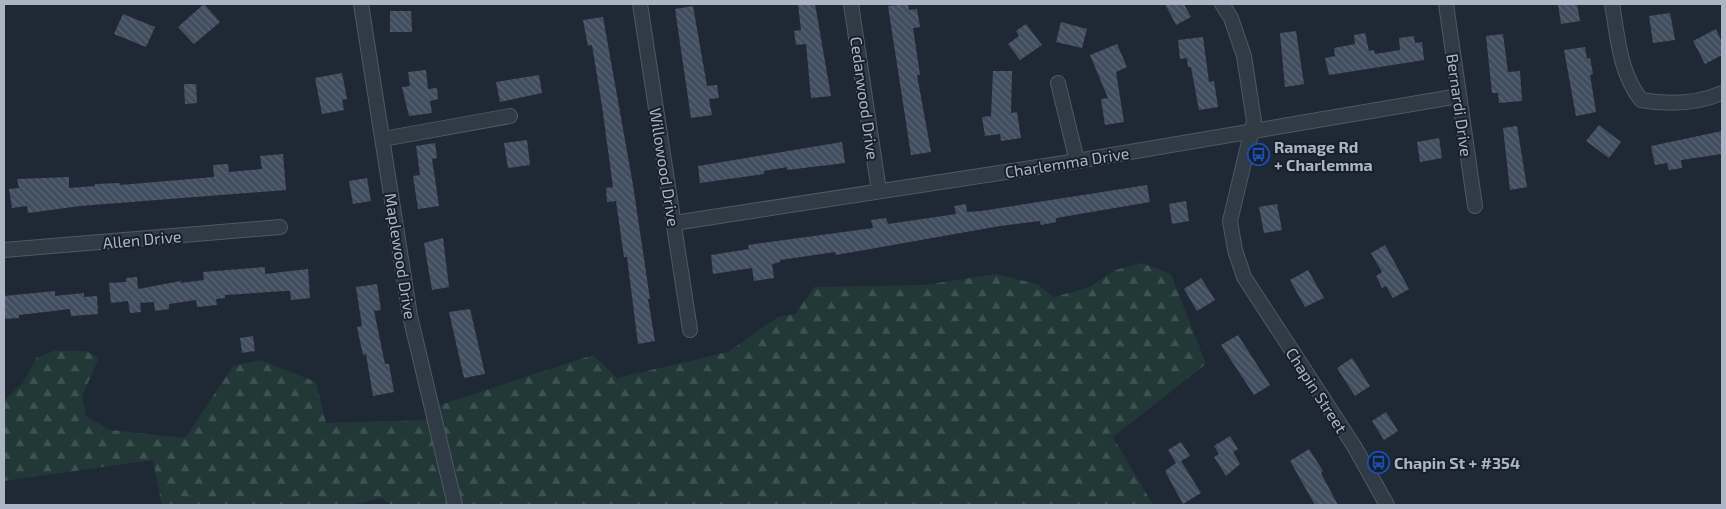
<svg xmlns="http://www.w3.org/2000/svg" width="1726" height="509" font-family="'Exo 2',sans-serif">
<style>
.forest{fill:url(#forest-firs)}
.building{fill:url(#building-back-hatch)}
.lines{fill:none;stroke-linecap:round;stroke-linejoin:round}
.minor-casing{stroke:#4f5864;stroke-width:16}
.minor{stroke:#313b46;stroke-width:14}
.labels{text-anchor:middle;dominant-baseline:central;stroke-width:4;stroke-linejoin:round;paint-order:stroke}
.street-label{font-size:16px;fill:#abb5c4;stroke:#17202a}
.poi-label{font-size:16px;font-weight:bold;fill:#abb5c4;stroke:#17202a;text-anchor:start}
</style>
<defs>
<pattern id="forest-firs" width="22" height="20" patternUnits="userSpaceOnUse" patternTransform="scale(1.25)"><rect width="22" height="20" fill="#213738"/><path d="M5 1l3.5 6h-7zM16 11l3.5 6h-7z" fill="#3f5253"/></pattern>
<pattern id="building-back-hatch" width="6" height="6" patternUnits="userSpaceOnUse" patternTransform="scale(1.25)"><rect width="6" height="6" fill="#414e5e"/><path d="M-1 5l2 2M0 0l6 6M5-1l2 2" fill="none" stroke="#5a6573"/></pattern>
</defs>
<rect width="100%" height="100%" fill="#1e2935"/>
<!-- forest -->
<g class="forest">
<polygon points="1142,263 1171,274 1206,364 1113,437 1153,505 462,505 437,406 593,355 617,378 728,352 778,317 795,314 814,287 924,285 996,274 1037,284 1054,297 1090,287 1115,270"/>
<polygon points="54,351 86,351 99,358 82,396 86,416 110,430 185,438 233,366 260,360 316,382 326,423 431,420 447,505 392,505 381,498 352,505 162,505 153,460 4,481 4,401 23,383 36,358"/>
</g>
<!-- building -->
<g class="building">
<polygon points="204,4 220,22 194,44 178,27"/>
<polygon points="798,4 815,4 831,96 811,98 806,44 796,45 794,31 801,30"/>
<polygon points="908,4 909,10 917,9 920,27 913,28 920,75 917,75 931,152 911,155 888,6"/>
<polygon points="1165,4 1184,4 1191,17 1176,25"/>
<polygon points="1558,4 1577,4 1580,21 1561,24"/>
<polygon points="693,6 707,86 717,85 719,98 709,99 712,115 691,118 675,9"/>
<polygon points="390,11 411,11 412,32 390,32"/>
<polygon points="1670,13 1675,40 1653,43 1649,16"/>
<polygon points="123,14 155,27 146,47 114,34"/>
<polygon points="603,17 633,185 650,299 648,299 655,341 638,344 627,257 624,257 616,201 607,202 606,188 613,187 602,106 592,45 588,46 583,20"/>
<polygon points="1061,22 1087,29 1082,48 1056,42"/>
<polygon points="1026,24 1042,45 1020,60 1008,44 1019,36 1016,31"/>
<polygon points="1716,29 1722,42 1722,55 1705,64 1693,41"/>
<polygon points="1296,31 1304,84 1285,87 1280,33"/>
<polygon points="1365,33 1369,51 1374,50 1375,54 1400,50 1399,38 1414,36 1415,43 1422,42 1424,60 1329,75 1325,58 1335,56 1334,48 1355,44 1354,35"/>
<polygon points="1503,34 1508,72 1520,71 1522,101 1499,103 1498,93 1492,93 1486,36"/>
<polygon points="1203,37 1209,82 1214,81 1218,107 1199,110 1191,67 1188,67 1187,58 1180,59 1178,40"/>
<polygon points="1117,44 1127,67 1116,72 1124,122 1105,125 1101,99 1108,98 1090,55"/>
<polygon points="1585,47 1587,59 1590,58 1593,74 1590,75 1596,112 1576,116 1564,50"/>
<polygon points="426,70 428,89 437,88 438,99 430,101 432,113 409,116 402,87 410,86 408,72"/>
<polygon points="993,71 1012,71 1011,113 1017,112 1021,138 1001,141 1000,134 985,136 982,117 991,116"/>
<polygon points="342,73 347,99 342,100 344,110 322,114 315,78"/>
<polygon points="539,75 542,93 500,102 496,82"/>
<polygon points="184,84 196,84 197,103 185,104"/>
<polygon points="1599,125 1621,142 1609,158 1586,141"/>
<polygon points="1517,126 1527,187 1510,190 1503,128"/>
<polygon points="1722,131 1722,154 1681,160 1682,168 1669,170 1667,163 1655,165 1651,146"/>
<polygon points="1439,138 1442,158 1420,162 1417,142"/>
<polygon points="527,140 530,165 508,168 504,143"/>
<polygon points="842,142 845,163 787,170 787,167 764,171 764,174 700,183 698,166"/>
<polygon points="435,143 437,158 432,159 439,206 418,209 413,176 420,175 416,146"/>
<polygon points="283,154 286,190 80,206 28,213 27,206 12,208 9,189 19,188 17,179 69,177 69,188 95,186 95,184 120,183 120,185 214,177 213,165 228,164 229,172 262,169 260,156"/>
<polygon points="367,178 371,201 353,204 349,181"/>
<polygon points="1147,185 1150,202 1056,218 1056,222 1041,225 1040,221 1000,226 836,255 835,252 780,260 780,262 772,264 774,278 754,281 752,268 713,274 711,255 749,249 748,245 873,228 871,220 886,218 888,224 956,214 954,206 966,204 967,212 981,211"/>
<polygon points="1186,201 1189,221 1172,224 1169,204"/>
<polygon points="1277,204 1282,230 1264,233 1259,207"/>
<polygon points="443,238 449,287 432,290 424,243"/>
<polygon points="1385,245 1409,289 1393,298 1386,286 1382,288 1376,276 1382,272 1371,253"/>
<polygon points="265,267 265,274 308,269 310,298 291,300 290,291 284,291 225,295 225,298 216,299 217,305 197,307 196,300 169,304 169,309 155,311 154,302 140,303 141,312 130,313 128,301 111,303 109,283 126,282 126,278 137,277 138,289 181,281 181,283 204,280 203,272"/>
<polygon points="1308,270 1324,298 1305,307 1290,280"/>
<polygon points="1201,278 1215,300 1197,311 1184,289"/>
<polygon points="377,284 381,310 374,311 385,364 389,364 394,392 373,396 366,354 363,355 357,327 362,326 356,287"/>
<polygon points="55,291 55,296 84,293 84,297 97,296 98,314 71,316 70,309 19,315 19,318 4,319 4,296"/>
<polygon points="470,309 485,374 464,378 449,312"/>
<polygon points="1238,335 1270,385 1254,395 1221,345"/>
<polygon points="253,336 255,351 242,353 240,338"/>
<polygon points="1352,358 1370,386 1355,396 1337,368"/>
<polygon points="1386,412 1398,431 1384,440 1372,421"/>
<polygon points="1230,436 1238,449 1233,452 1240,464 1226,476 1214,457 1219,454 1214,446"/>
<polygon points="1181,442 1190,456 1181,461 1201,493 1183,504 1165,471 1176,463 1168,450"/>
<polygon points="1309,449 1323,471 1321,473 1338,505 1315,505 1290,461"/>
</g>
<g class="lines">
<defs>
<g id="minor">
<polyline points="361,4 410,316 455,505"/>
<polyline points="640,4 690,330"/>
<polyline points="851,4 879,191"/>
<polyline points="1222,4 1231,18 1244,56 1254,121 1230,221 1235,250 1244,277 1354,446 1387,505"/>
<polyline points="1446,4 1475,206"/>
<path d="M1612,4C1618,38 1619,71 1641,100C1669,105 1696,104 1722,93"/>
<polyline points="1058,83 1077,161"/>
<polyline points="383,139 510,116"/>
<polyline points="674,223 1077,161 1459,96"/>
<polyline points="4,250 280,227"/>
</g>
</defs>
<!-- minor casing -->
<use href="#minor" class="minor-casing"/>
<!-- minor -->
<use href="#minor" class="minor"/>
</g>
<!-- icons -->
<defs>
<symbol id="bus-ring" viewBox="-11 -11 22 22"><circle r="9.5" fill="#17202a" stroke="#1a4fb4" stroke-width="1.5"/><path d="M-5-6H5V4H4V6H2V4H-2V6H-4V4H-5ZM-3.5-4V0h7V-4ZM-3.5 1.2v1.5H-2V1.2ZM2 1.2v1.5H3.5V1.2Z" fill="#1a4fb4"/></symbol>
</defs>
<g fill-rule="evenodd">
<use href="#bus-ring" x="1246" y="142" width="25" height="25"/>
<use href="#bus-ring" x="1366" y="450" width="25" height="25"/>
</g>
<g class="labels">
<!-- street labels -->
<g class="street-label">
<text transform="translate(865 98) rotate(82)">Cedarwood Drive</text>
<text transform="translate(1460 105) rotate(82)">Bernardi Drive</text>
<text transform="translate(1067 162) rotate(-9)">Charlemma Drive</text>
<text transform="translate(665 167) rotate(81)">Willowood Drive</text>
<text transform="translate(142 239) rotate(-5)">Allen Drive</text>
<text transform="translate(401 256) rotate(81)">Maplewood Drive</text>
<text transform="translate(1317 390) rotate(57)">Chapin Street</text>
</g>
<!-- poi labels -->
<g class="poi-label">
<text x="1274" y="146">Ramage Rd<tspan x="1274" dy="18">+ Charlemma</tspan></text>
<text x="1394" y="462">Chapin St + #354</text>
</g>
</g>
<!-- border -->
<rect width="1726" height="509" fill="none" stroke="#abb5c4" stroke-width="10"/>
</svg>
